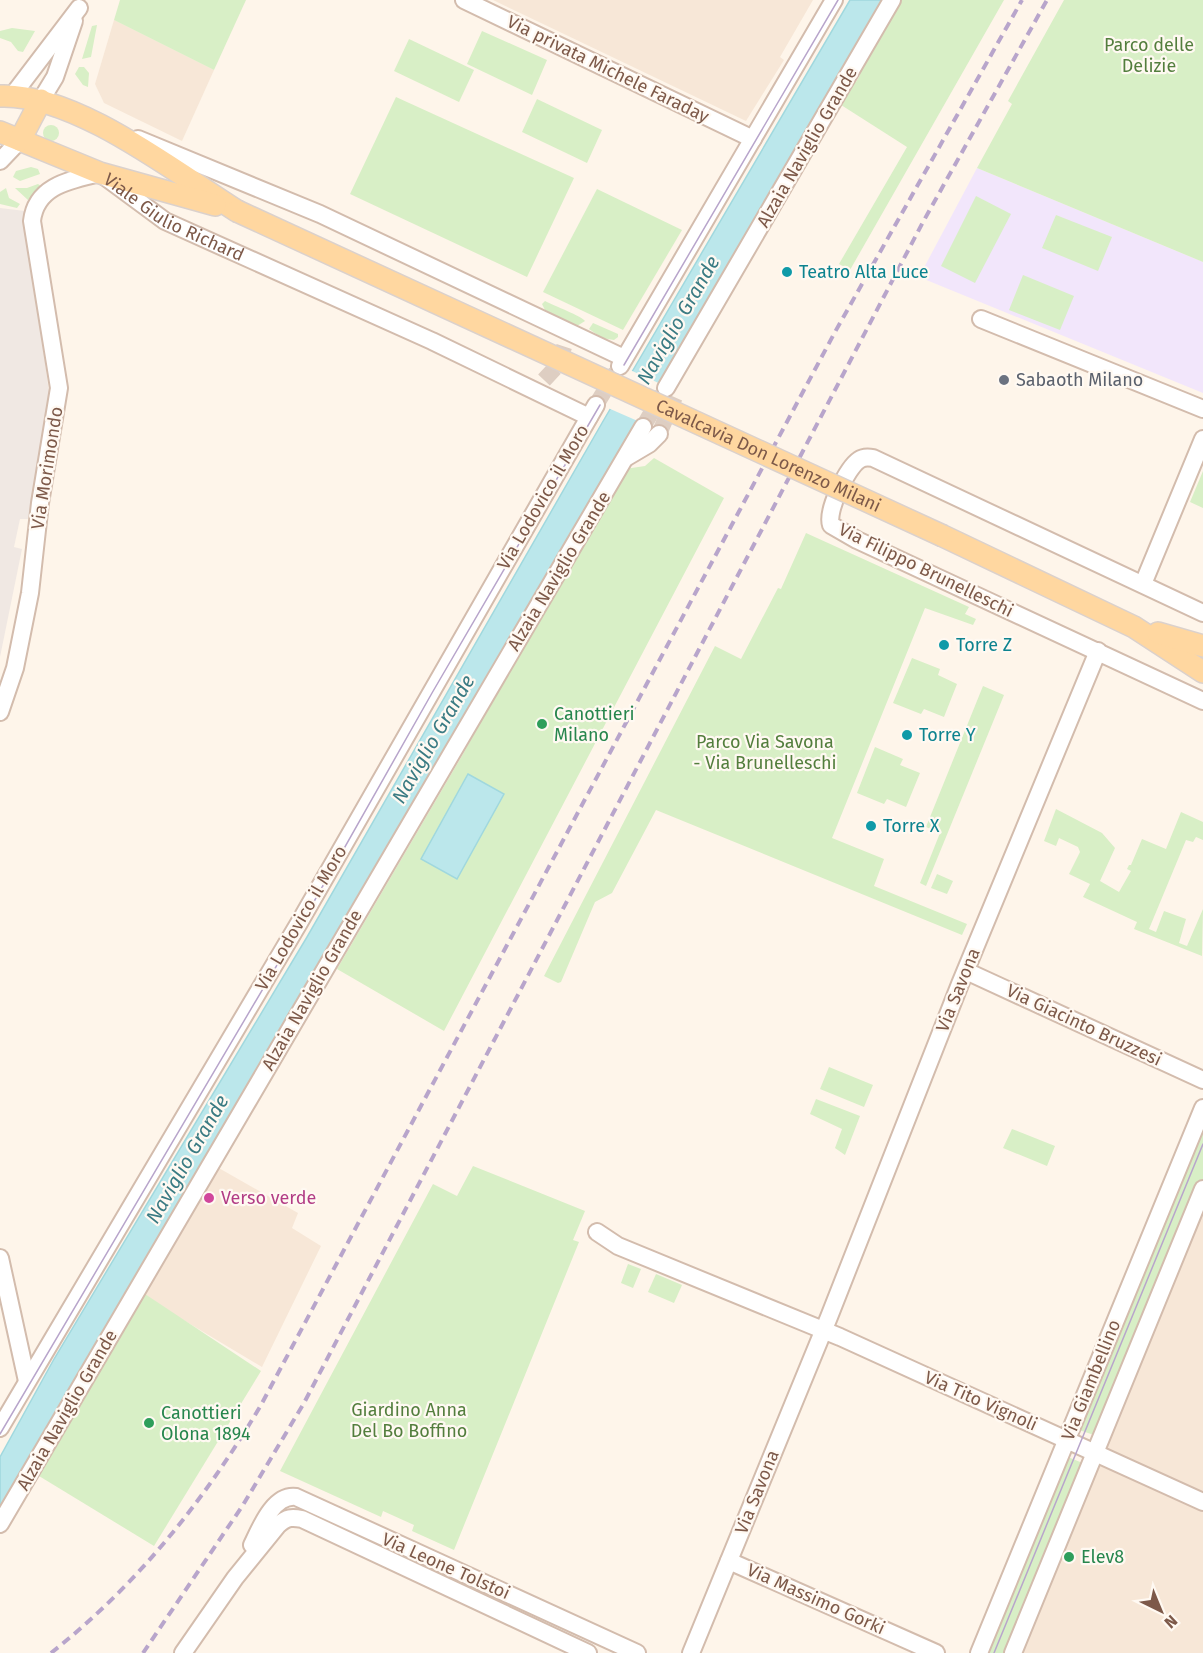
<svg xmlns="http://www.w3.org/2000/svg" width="1203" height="1653" font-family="'Fira Sans',sans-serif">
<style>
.residential{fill:#f7e7d7}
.industrial{fill:#f0e8e3}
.education{fill:#f2e6fb}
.green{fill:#d8efc6}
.water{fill:#bbe7eb;stroke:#a0d8de;stroke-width:1.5}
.pier{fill:#fef5ea}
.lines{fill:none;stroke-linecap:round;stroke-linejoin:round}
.minor-tunnel{stroke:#decec2;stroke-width:16;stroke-dasharray:16 8;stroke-linecap:butt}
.minor-casing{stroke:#d3bcad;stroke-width:20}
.major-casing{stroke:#dbd1cc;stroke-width:24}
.minor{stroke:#fff;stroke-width:16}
.major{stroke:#ffd7a0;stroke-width:21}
.tram{stroke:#b8a5cb;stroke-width:1.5}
.rail{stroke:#b8a5cb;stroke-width:4;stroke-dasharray:9 6;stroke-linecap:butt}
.major-bridge-casing{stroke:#dbd1cc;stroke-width:24;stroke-linecap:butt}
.major-bridge{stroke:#ffd7a0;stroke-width:21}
.culture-dot{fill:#0f9aa8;stroke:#fff9f2;stroke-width:2}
.worship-dot{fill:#6b7280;stroke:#fff9f2;stroke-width:2}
.leisure-dot{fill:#2e9e5b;stroke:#fff9f2;stroke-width:2}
.hotel-dot{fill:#d1479c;stroke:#fff9f2;stroke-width:2}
.labels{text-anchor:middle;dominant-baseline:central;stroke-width:4.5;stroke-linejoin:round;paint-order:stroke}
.park-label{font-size:18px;fill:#537e3d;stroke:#fff9f2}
.street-label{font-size:18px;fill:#7d5949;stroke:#fff9f2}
.culture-label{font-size:18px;fill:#0d838f;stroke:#fff9f2;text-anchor:start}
.worship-label{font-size:18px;fill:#5b616d;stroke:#fff9f2;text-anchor:start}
.leisure-label{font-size:18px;fill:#27864d;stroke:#fff9f2;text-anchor:start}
.hotel-label{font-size:18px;fill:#b23c85;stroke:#fff9f2;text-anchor:start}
.water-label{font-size:20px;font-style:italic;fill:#3a7b83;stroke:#fff9f2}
</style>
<rect width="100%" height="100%" fill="#fef5ea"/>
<!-- residential -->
<g class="residential">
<polygon points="493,0 813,0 780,57 784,60 746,121"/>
<polygon points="114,20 214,70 182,141 104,103 95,84"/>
<polygon points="210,1163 298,1213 292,1228 321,1246 262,1367 140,1294"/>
<polygon points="1203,1195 1203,1653 1015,1653"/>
</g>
<!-- industrial -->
<polygon class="industrial" points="0,208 25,211 49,392 48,425 28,519 20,519 14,547 22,549 0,657"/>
<!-- education -->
<polygon class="education" points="977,168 1203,262 1203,393 919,277"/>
<!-- green -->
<g class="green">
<polygon points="120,0 246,0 214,70 114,20"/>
<polygon points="898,0 1004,0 850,270 839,264 907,147 838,103 850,82 856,82 860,75 857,69"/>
<polygon points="1064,0 1203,0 1203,262 977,168 1012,104 1008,101"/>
<polygon points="97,25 91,57 82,59 92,26"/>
<polygon points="12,28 35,31 23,52 18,51 11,42 0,38 0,31"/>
<polygon points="482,31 547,60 532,95 467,64"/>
<polygon points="409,39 474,70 459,102 394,71"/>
<polygon points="79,67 84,67 89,73 88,87 83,85 75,74"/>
<polygon points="396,97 574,178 527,277 350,194"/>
<polygon points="537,99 602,130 587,163 522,132"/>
<circle cx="51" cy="133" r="8"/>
<polygon points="31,167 38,169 40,174 20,181 13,177 16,171"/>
<polygon points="38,184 41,186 28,200 15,188 27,188"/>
<polygon points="6,188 9,198 20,204 17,208 0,204 0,192"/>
<polygon points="597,189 682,230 623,330 543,292"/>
<polygon points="976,196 1011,214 975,283 941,266"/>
<polygon points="1056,215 1112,237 1098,271 1042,248"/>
<polygon points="1023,275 1074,296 1060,330 1009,310"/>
<path d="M545,301C554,306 582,316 585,321L577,326L545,310L542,304Z"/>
<polygon points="593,323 618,334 618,337 614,340 602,338 589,329"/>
<polygon points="654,458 724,498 444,1031 337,969 463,754 618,470 645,466"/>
<polygon points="1203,471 1203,508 1190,502"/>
<polygon points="806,533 969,607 965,614 976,619 973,625 925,608 832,838 884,859 874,886 967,924 962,935 656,810 612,893 595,902 561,982 558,983 544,976 715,646 741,659 778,588 781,589"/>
<polygon points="912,658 940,669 938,675 957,684 944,717 924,709 921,714 893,703"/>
<polygon points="983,686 1004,695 926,886 920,883 940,833 926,827"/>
<polygon points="875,747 903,759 900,765 920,773 906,807 887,799 884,804 857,793"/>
<polygon points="1056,809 1102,833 1115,848 1100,881 1119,892 1131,871 1127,869 1129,865 1131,865 1142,839 1166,849 1181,812 1203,822 1203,840 1196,837 1193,842 1186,840 1149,929 1156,932 1164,911 1186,919 1179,943 1187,946 1203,909 1202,956 1134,929 1137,922 1083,897 1090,884 1069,874 1080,852 1078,847 1059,838 1056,846 1044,841"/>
<polygon points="937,874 953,881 947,894 931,888"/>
<polygon points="829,1067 873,1085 864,1107 820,1089"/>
<polygon points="816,1099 860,1116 845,1155 835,1148 842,1129 810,1114"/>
<polygon points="1203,1119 1203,1182 1097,1436 1079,1430"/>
<polygon points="1012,1129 1055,1146 1047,1166 1003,1148"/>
<polygon points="473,1166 585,1211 573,1240 579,1242 454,1550 412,1531 414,1525 383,1511 381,1517 280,1471 433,1184 457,1196"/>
<polygon points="628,1264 641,1269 633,1288 621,1283"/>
<polygon points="656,1274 682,1285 674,1303 648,1292"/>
<polygon points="145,1294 261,1371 154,1546 39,1476"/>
<polygon points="1068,1457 1085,1464 1007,1653 986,1653"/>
</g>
<!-- water -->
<g class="water">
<polygon points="850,0 885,0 587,505 330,957 0,1507 0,1457 54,1359 307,937 602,423"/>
<polygon points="468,774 504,794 457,879 421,859"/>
</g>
<!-- pier -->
<polygon class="pier" points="630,370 663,385 640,422 608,408"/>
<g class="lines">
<!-- minor-tunnel -->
<g class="minor-tunnel">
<polyline points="544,380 558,365 566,341"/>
<polyline points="596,405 616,372"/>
<polyline points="643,427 662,394"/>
<polyline points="659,434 677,392"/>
</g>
<defs>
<g id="minor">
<polyline points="464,0 753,139"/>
<polyline points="12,96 79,8"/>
<polyline points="41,100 55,77 74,21"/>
<polyline points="138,139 320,214 624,358"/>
<polyline points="0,161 20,140"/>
<polyline points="981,319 1203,409"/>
<polyline points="620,366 834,0"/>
<polyline points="666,388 892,0"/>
<polyline points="627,457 649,444 659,434"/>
<polyline points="1143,584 1203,439"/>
<path d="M1203,613L873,458C868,457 863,457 859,460C847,468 826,511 831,525L857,540L1203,701"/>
<path id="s1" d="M0,712L15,668L30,593L40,503L59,388L32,221C36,185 71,180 100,173L165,221L432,341L589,417"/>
<polyline points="966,971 1203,1080"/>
<polyline points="597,1232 618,1246 840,1337 1203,1502"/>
<polyline points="0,1258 27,1381"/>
<polyline points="0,1428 299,923 596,405"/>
<polyline points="0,1524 643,427"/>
<path d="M252,1545C260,1529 273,1494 296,1497L637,1653"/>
<polyline points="729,1561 936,1653"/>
<path d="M183,1653L235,1578L278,1525C287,1517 292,1517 302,1519L588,1653"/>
<polyline points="691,1653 829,1317 960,984 1098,651"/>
<polyline points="979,1653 1203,1108"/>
<polyline points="1013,1653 1203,1189"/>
</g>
<g id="major">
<path d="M0,96C75,93 175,172 237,211"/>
<polyline points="0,132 100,173 215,205"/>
<polyline points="20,140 41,100"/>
<polyline points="943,536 1134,627 1203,672"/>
<polyline points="1158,633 1203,646"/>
</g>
</defs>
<!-- minor casing -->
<use href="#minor" class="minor-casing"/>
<!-- major casing -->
<use href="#major" class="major-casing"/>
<!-- minor -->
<use href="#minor" class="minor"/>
<!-- major -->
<use href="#major" class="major"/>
<!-- tram -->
<g class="tram">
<polyline points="624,365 838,0"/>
<polyline points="0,1434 303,921 432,693 600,405"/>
<polyline points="994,1653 1203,1144"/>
</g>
<!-- rail -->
<g class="rail">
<path d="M51,1653C137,1585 205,1500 261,1405L835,332L1022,0"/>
<polyline points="143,1653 243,1505 304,1403 923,222 1047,0"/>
</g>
<defs>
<g id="major-bridge">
<path id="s2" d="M237,211L943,536"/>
</g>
</defs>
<!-- major-bridge casing -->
<use href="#major-bridge" class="major-bridge-casing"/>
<!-- major-bridge -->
<use href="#major-bridge" class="major-bridge"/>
</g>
<!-- markers -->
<g class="culture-dot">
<circle cx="787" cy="272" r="6"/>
<circle cx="944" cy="645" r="6"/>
<circle cx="907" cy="735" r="6"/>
<circle cx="871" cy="826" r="6"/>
</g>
<circle class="worship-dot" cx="1004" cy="380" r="6"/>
<g class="leisure-dot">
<circle cx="542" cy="724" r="6"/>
<circle cx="149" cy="1423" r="6"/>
<circle cx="1069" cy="1557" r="6"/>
</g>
<circle class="hotel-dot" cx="209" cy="1198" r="6"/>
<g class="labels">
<!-- park labels -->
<g class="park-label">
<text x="1149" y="45">Parco delle<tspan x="1149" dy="21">Delizie</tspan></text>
<text x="765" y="742">Parco Via Savona<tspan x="765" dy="21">- Via Brunelleschi</tspan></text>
<text x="409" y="1410">Giardino Anna<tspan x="409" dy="21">Del Bo Boffino</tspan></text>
</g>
<!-- street labels -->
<g class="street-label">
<text transform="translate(608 69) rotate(26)">Via privata Michele Faraday</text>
<text transform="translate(807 147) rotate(-60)">Alzaia Naviglio Grande</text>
<text stroke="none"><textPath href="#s1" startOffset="676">Viale Giulio Richard</textPath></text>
<text stroke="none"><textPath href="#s2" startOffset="585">Cavalcavia Don Lorenzo Milani</textPath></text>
<text transform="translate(47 468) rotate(-81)">Via Morimondo</text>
<text transform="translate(543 497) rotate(-60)">Via Lodovico il Moro</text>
<text transform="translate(926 570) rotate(26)">Via Filippo Brunelleschi</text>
<text transform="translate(559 571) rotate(-59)">Alzaia Naviglio Grande</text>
<text transform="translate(301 918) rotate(-60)">Via Lodovico il Moro</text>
<text transform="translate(312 990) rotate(-60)">Alzaia Naviglio Grande</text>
<text transform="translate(958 990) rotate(-68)">Via Savona</text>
<text transform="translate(1084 1025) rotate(25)">Via Giacinto Bruzzesi</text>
<text transform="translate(1091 1380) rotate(-68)">Via Giambellino</text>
<text transform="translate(981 1401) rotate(24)">Via Tito Vignoli</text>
<text transform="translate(67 1410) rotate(-60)">Alzaia Naviglio Grande</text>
<text transform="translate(757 1492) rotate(-68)">Via Savona</text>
<text transform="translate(446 1566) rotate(24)">Via Leone Tolstoi</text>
<text transform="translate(816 1599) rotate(24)">Via Massimo Gorki</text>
</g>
<!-- culture labels -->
<g class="culture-label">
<text x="799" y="272">Teatro Alta Luce</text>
<text x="956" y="645">Torre Z</text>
<text x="919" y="735">Torre Y</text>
<text x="883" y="826">Torre X</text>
</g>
<!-- worship labels -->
<g class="worship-label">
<text x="1016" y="380">Sabaoth Milano</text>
</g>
<!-- leisure labels -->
<g class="leisure-label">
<text x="554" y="714">Canottieri<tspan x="554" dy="21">Milano</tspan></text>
<text x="161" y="1413">Canottieri<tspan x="161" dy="21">Olona 1894</tspan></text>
<text x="1081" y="1557">Elev8</text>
</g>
<!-- hotel labels -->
<g class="hotel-label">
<text x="221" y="1198">Verso verde</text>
</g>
<!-- water labels -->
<g class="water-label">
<text transform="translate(678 320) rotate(-60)">Naviglio Grande</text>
<text transform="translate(433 739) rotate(-60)">Naviglio Grande</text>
<text transform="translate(187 1159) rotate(-60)">Naviglio Grande</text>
</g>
</g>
<!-- north arrow -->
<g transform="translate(1161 1611) rotate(137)" stroke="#fff9f2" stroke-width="4.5" paint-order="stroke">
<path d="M0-4.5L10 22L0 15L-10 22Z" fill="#7d5949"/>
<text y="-9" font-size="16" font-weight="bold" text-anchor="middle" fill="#7d5949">N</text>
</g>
</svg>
